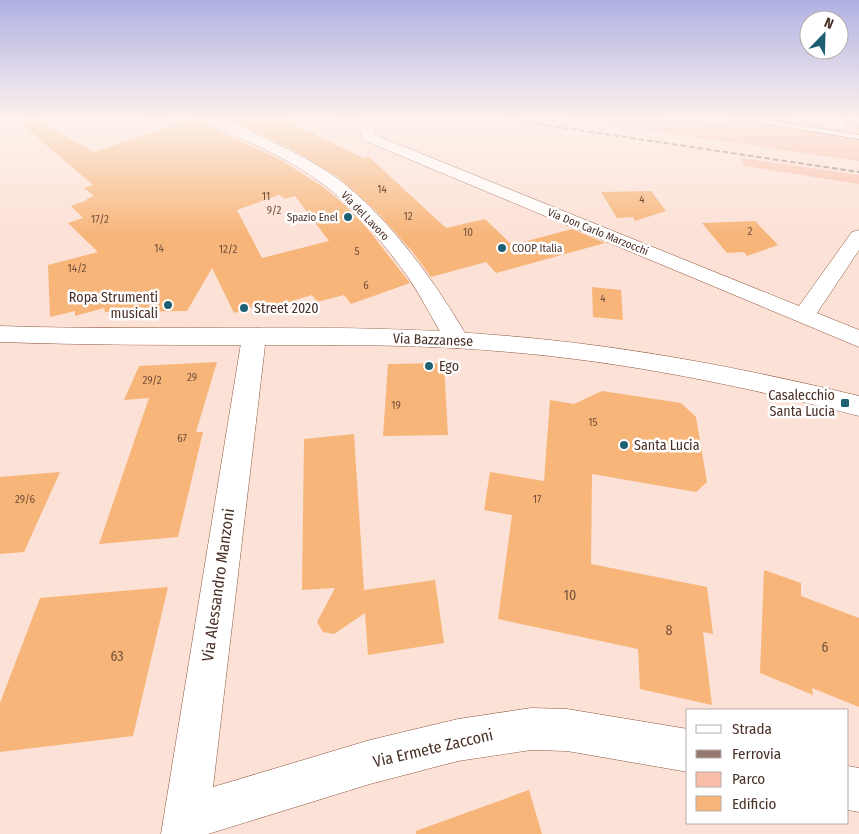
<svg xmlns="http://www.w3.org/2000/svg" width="859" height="834" font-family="'Fira Sans Condensed',sans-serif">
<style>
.green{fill:#f8bda6}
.building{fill:#f7b579;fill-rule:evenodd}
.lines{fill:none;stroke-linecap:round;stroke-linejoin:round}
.service-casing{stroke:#8f563f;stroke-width:1}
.minor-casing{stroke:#8f563f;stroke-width:1}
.secondary-casing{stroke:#8f563f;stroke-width:1}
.service{fill:#fff;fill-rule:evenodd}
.minor{fill:#fff;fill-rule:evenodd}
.secondary{fill:#fff;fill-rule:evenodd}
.rail{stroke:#92786d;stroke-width:2;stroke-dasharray:5.5 3;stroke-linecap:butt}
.poi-dot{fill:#1d5f73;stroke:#fff;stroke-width:2}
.labels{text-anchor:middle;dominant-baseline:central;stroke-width:5;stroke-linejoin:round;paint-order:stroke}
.number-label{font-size:11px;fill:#75513b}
.far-street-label{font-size:11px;fill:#4a3026;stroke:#fff}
.far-poi-label{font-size:11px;fill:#4a3026;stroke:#fff;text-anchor:end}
.poi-label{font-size:14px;fill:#4a3026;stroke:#fff;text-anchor:start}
.street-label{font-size:14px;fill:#4a3026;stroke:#fff}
.near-number-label{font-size:14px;fill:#75513b}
.near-street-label{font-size:16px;fill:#4a3026;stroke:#fff}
</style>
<rect width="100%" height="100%" fill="#fce1d6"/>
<!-- green -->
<g class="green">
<polygon points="569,119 649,119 731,124 729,119 787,119 851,131 852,120 859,123 859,161"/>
<polygon points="741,158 859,175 859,184 745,166"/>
</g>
<!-- building -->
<g class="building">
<path d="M28,119H33L94,152L194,119H200L203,124L279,159L322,186L345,205L367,228L410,283L351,304L344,295L317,302L312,295L265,309L262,304L234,313L212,268L187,311L105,312L104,308L75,316V311L50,317L48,265L98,252L68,223L83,218L71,206L88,200L86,199L94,196L84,188L93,185L24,126ZM279,195L285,199L295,196L329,241L262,258L237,210Z"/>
<polygon points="229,119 283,119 363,158 368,156 446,228 485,219 512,245 572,229 605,243 496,273 486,262 431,277 412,251 376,211 338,177 295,151"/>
<polygon points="651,191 666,211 635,221 633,217 617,218 601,192"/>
<polygon points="755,221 778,245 747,256 744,252 727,253 702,223"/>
<polygon points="592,287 621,290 623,320 593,317"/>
<polygon points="217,362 196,432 203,432 178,537 99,544 149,398 124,400 139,366"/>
<polygon points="444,363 448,435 383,436 388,364"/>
<polygon points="602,391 681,403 696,417 707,482 696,492 592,474 591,564 707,587 713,634 703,632 712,705 640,689 638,649 498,619 512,515 484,510 490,472 544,481 550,400 574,404"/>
<polygon points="354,434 364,590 435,580 444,643 368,655 365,613 334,634 323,632 317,622 335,588 302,590 304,439"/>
<polygon points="60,472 24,552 0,554 0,477"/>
<polygon points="764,570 801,583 801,596 859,618 859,707 812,688 813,695 760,673"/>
<polygon points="168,587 133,736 0,752 0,703 40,598"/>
<polygon points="529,790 542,834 416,834 416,831"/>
</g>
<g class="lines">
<defs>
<g id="service">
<polygon points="740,119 758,119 859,135 859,139"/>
<polygon points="841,119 848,119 845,128 841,130 837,128"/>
</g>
<g id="minor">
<polygon points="164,119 162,122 154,124 147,120"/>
<path d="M202,119C208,119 216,118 221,119C236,122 253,133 267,139C291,150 315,163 337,178C389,217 437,284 469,340L465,346L457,348L449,346C434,323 423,299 408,277C385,245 354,207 323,184C287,157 245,140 204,122Z"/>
<polygon points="339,119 358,119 373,126 375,135 799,306 852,232 859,230 859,250 817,313 859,330 859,347 363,140 361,131"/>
<polygon points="254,329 262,332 266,337 213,787 370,740 458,719 531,708 567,709 688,729 688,772 567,751 531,750 458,761 370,784 208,834 161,834 242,337 246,332"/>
<polygon points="848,766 859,768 859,812 848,810"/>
</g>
<path id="secondary" d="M0,326C169,332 339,321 508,336C627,346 743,368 859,396V416C744,386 627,362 509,352C424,344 338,345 252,345C168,345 84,345 0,342Z"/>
</defs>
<!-- service casing -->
<use href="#service" class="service-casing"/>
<!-- minor casing -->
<use href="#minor" class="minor-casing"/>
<!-- secondary casing -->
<use href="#secondary" class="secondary-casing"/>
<!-- service -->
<use href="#service" class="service"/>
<!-- minor -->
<use href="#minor" class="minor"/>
<!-- secondary -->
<use href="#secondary" class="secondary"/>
<!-- rail -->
<polyline class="rail" points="504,119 859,172"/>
</g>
<!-- sky -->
<linearGradient id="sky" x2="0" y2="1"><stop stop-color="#afb1e3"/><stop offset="0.5" stop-color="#fef2ed"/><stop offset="1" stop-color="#fef2ed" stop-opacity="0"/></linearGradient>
<rect width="859" height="236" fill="url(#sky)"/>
<!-- markers -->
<g class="poi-dot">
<circle cx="348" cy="217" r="5"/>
<circle cx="502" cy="248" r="5"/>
<circle cx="168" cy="305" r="5"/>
<circle cx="244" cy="308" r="5"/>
<circle cx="429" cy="366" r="5"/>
<rect x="840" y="398" width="10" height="10" rx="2.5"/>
<circle cx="624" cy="445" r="5"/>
</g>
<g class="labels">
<!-- number labels -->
<g class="number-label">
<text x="382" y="189">14</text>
<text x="266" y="196">11</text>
<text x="642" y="199">4</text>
<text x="274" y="210">9/2</text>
<text x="408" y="216">12</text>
<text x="100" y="219">17/2</text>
<text x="750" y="231">2</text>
<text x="468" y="232">10</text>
<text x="159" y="248">14</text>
<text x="228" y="249">12/2</text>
<text x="357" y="251">5</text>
<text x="77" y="268">14/2</text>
<text x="366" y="285">6</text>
<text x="603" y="298">4</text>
<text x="192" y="377">29</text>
<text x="152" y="380">29/2</text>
<text x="396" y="405">19</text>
<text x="593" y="422">15</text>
<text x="182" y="438">67</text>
<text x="25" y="499">29/6</text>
<text x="537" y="499">17</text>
</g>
<!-- far-street labels -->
<g class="far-street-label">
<text transform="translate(365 216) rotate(46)">Via del Lavoro</text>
<text transform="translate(598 232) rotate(22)">Via Don Carlo Marzocchi</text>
</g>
<!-- far-poi labels -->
<g class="far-poi-label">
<text x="338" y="217">Spazio Enel</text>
<text x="512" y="248" text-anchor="start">COOP Italia</text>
</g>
<!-- poi labels -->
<g class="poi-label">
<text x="158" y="297" text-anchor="end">Ropa Strumenti<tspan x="158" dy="16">musicali</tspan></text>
<text x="254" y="308">Street 2020</text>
<text x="439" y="366">Ego</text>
<text x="835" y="395" text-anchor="end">Casalecchio<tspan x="835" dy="16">Santa Lucia</tspan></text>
<text x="634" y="445">Santa Lucia</text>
</g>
<!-- street labels -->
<g class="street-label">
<text transform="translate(433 340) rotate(2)">Via Bazzanese</text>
</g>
<!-- near-number labels -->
<g class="near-number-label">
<text x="570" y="595">10</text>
<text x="669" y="630">8</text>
<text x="825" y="647">6</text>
<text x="117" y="656">63</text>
</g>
<!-- near-street labels -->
<g class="near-street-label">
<text transform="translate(218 585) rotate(-82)">Via Alessandro Manzoni</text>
<text transform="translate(433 748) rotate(-13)">Via Ermete Zacconi</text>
</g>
</g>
<!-- legend -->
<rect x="686" y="709" width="162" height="115" fill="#ffffff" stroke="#b7aca8"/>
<rect x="696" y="725" width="25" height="8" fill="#ffffff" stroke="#b7aca8"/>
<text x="732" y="734" font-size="15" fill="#4a3026">Strada</text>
<rect x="696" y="750" width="25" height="8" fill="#92786d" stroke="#b7aca8"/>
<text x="732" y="759" font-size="15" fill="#4a3026">Ferrovia</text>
<rect x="696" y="772" width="25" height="15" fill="#f8bda6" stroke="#b7aca8"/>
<text x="732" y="784" font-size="15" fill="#4a3026">Parco</text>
<rect x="696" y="796" width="25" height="15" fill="#f7b579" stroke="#b7aca8"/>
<text x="732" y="809" font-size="15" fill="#4a3026">Edificio</text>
<!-- north arrow -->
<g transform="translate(824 35) rotate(23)"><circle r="24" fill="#ffffff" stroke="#b7aca8"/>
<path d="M0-4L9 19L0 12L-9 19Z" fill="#1d5f73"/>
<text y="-8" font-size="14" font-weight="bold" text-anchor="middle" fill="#4a3026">N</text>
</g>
</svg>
